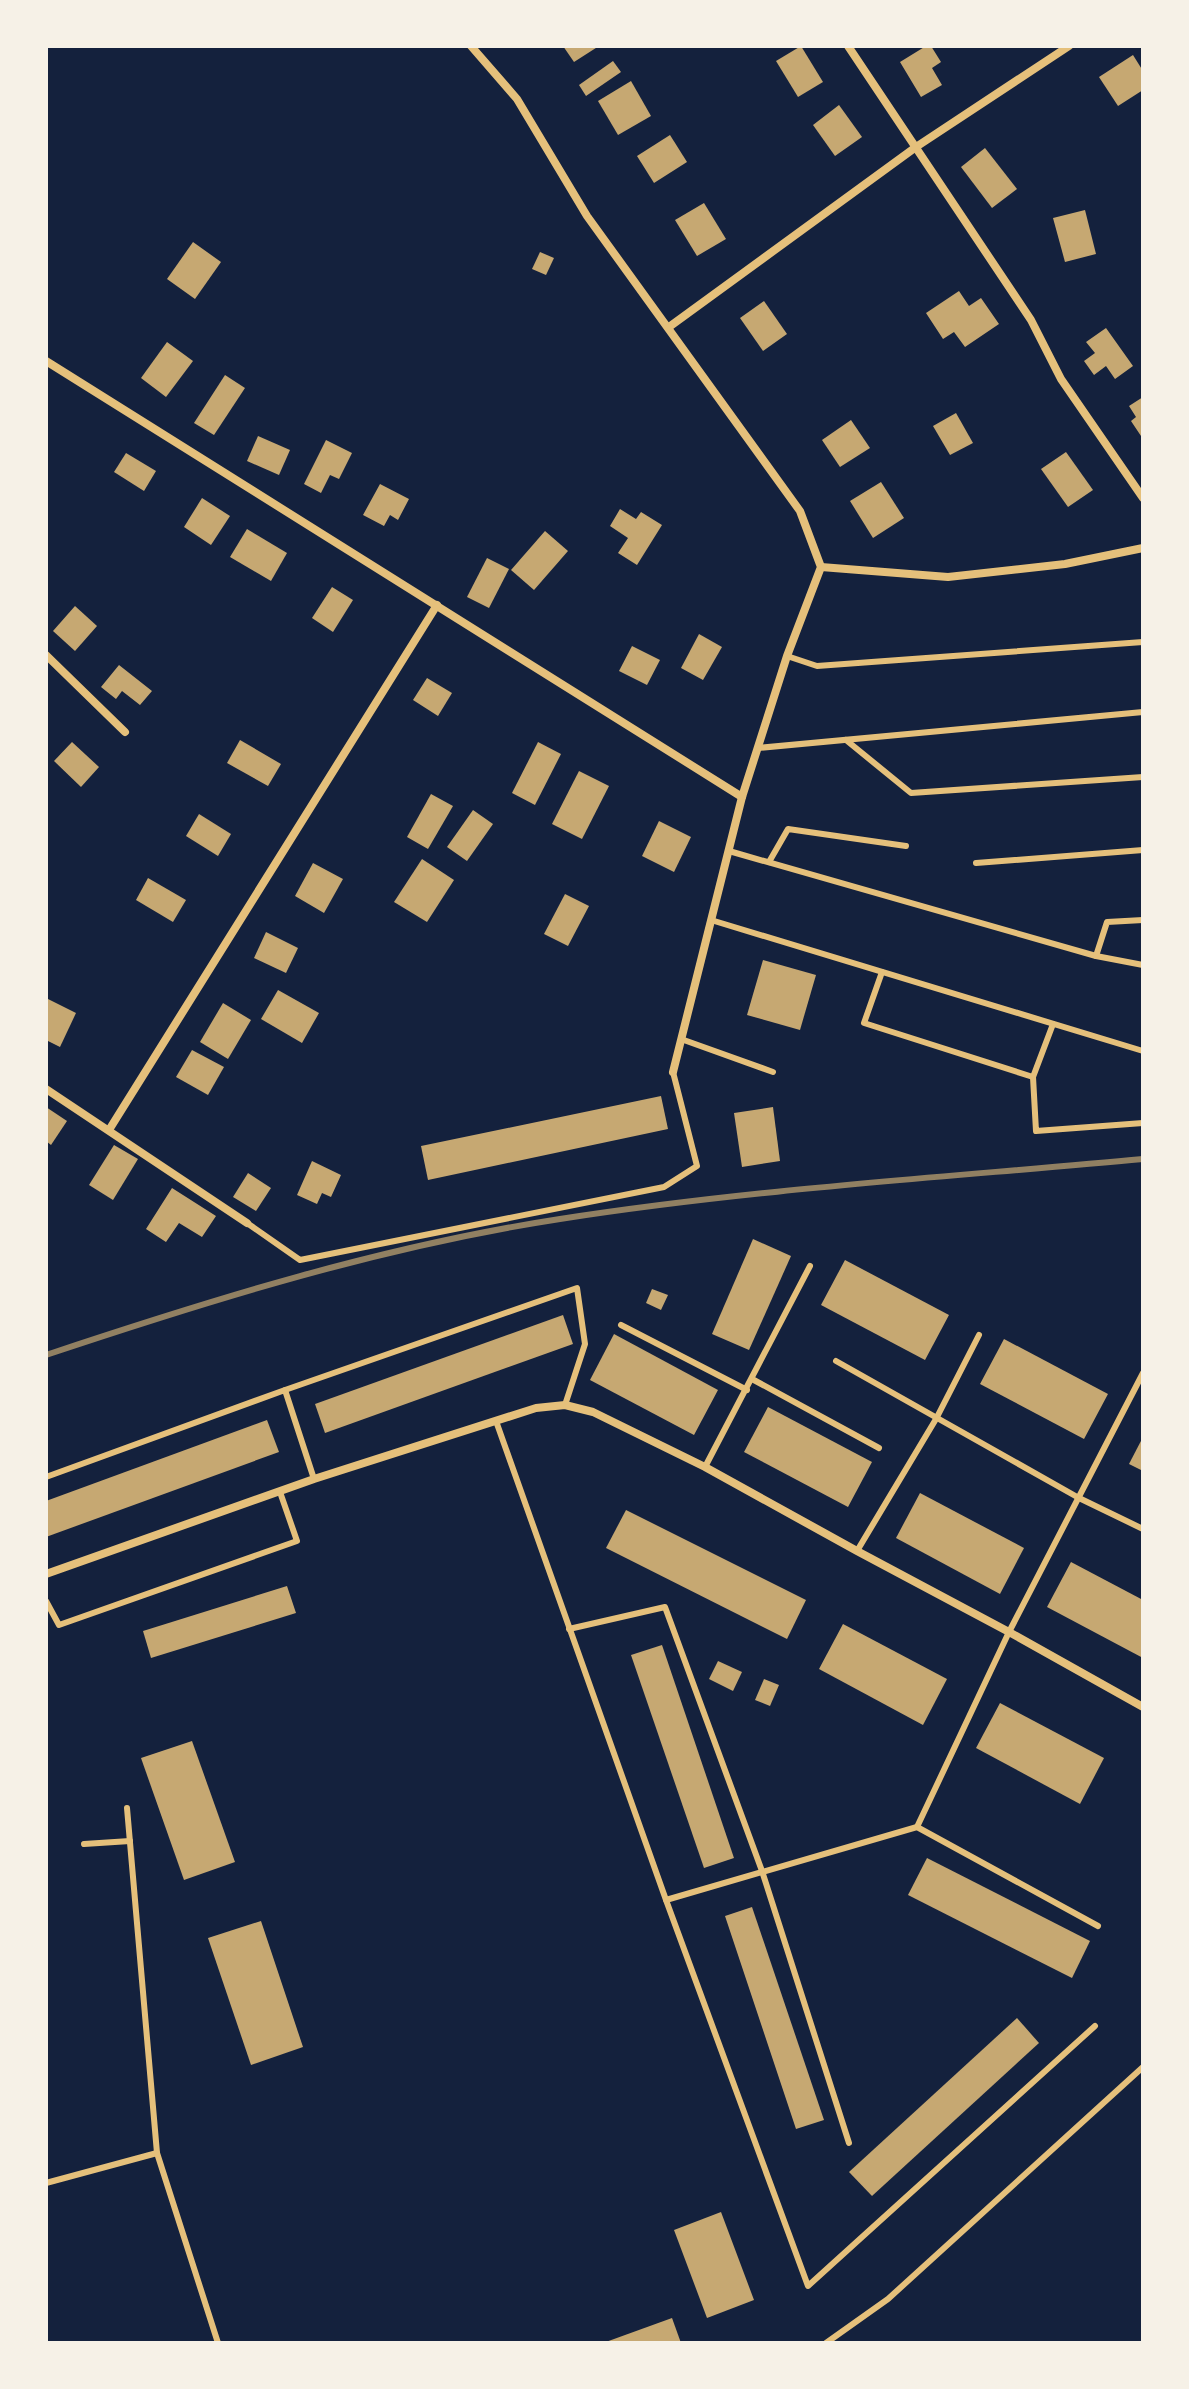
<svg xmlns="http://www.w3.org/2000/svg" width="1189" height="2389" font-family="Montserrat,sans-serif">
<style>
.building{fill:#c6a872}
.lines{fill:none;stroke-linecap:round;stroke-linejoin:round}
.service{stroke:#e5c07b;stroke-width:6}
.minor{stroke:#e5c07b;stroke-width:8}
.rail{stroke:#918062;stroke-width:6}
</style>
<rect width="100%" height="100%" fill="#14213d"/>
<!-- building -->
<g class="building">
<polygon points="563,46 599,46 574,62"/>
<polygon points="801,46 823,82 798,97 776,61"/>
<polygon points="926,46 931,46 941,62 932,68 942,85 921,97 900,62"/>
<polygon points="1133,55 1143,71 1143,90 1118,106 1099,77"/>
<polygon points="613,61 621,72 586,96 579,85"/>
<polygon points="631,81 651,116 618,135 598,101"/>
<polygon points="839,105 862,137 835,156 813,125"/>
<polygon points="670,135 687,162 654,183 637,156"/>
<polygon points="985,148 1017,189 992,208 961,167"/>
<polygon points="704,203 726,239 697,256 675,220"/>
<polygon points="1085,210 1096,254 1065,262 1053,218"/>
<polygon points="193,242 221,262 195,299 167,279"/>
<polygon points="540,252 554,258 546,275 532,269"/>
<polygon points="959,291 969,306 981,298 999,324 965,347 954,332 943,339 926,313"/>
<polygon points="764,301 787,334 763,351 740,318"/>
<polygon points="1106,328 1133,366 1115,379 1106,366 1094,375 1084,361 1095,353 1086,342"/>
<polygon points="167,342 193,361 166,397 141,378"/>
<polygon points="225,375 245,388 214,435 194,423"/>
<polygon points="1143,397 1143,435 1141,436 1131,421 1136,417 1129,406"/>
<polygon points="956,413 973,443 950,455 933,426"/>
<polygon points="851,420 870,448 840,467 822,440"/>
<polygon points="258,436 290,450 279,475 247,461"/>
<polygon points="326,440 352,453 339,479 330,475 321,493 304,484"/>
<polygon points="1066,452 1093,490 1068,507 1041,469"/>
<polygon points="126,453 156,471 144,491 114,472"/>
<polygon points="881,482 904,518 873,538 850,501"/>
<polygon points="380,484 409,499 398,520 390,515 384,526 363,515"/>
<polygon points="202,498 230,516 211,545 184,527"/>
<polygon points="620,509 636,519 641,512 662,525 637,565 618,553 628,538 610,526"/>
<polygon points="247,529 287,553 271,581 230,557"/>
<polygon points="545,531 568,551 534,590 511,570"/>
<polygon points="487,558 509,569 489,608 467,597"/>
<polygon points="332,587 353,600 333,632 312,618"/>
<polygon points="75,606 97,626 75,651 53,631"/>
<polygon points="699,634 722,647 703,680 681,668"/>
<polygon points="632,646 660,660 647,685 619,671"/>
<polygon points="119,665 152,691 140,705 122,691 116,699 101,687"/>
<polygon points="427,678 452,693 438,716 413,700"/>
<polygon points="240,740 281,764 268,786 227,763"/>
<polygon points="72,742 99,767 81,787 54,761"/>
<polygon points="538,742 561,754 535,805 512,793"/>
<polygon points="579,771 609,786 582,839 552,824"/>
<polygon points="431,794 453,806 428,849 407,837"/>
<polygon points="473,810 493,824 467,861 447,847"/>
<polygon points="199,814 231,834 218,856 186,836"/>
<polygon points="659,821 691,837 674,872 642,856"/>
<polygon points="422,859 454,880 427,922 394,902"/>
<polygon points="313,863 343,879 324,913 295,896"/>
<polygon points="148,878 186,900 173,922 136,900"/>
<polygon points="565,894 589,906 568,946 544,934"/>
<polygon points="266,932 298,948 286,973 254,958"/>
<polygon points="763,960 816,975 800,1030 747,1015"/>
<polygon points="278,990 319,1013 302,1043 261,1019"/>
<polygon points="48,999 76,1013 60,1047 46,1040"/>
<polygon points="223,1003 251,1020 228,1059 200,1042"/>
<polygon points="192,1050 224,1067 208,1095 176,1077"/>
<polygon points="661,1096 668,1129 428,1180 421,1146"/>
<polygon points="46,1107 67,1121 51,1145 46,1141"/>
<polygon points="773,1107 780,1161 742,1167 734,1113"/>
<polygon points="114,1145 138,1159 113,1200 89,1185"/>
<polygon points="312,1161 341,1175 331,1197 322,1193 317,1204 297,1195"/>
<polygon points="248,1173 271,1188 256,1211 233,1197"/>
<polygon points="172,1188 216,1216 202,1237 179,1223 166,1242 146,1229"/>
<polygon points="753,1239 791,1256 749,1350 712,1334"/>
<polygon points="845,1260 949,1315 925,1360 821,1305"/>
<polygon points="652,1289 668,1295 661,1310 646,1303"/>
<polygon points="563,1315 573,1344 325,1433 315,1404"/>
<polygon points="614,1334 718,1390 694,1435 590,1380"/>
<polygon points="1004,1339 1108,1394 1084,1439 980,1384"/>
<polygon points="768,1407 872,1462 848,1507 744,1452"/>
<polygon points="267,1420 279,1452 46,1537 46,1501"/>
<polygon points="1143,1437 1143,1471 1129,1464"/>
<polygon points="920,1493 1024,1548 1000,1594 896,1538"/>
<polygon points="626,1510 806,1600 787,1639 606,1548"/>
<polygon points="1071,1562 1143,1600 1143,1658 1047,1607"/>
<polygon points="287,1586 296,1613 151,1658 143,1631"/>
<polygon points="843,1624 947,1679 923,1725 819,1669"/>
<polygon points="662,1645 734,1858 704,1868 631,1655"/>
<polygon points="718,1661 742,1672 733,1691 709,1679"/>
<polygon points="764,1679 779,1685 770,1706 755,1700"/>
<polygon points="1000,1703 1104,1758 1080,1804 976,1748"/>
<polygon points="192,1741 235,1862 184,1880 141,1758"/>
<polygon points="927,1858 1090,1941 1072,1978 908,1895"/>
<polygon points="752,1907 824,2120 796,2129 725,1916"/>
<polygon points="261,1921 303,2047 251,2065 208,1938"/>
<polygon points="1017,2018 1039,2043 872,2196 849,2172"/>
<polygon points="721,2212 754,2300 707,2318 674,2230"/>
<polygon points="672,2318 681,2343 603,2343"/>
</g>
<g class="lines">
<!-- service -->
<g class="service">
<polyline points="787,656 817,666 1143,642"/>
<polyline points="846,740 911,793 1143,777"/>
<polyline points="758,748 1143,712"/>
<polyline points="729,851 1096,956 1143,965"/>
<polyline points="769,862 788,829 906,846"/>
<polyline points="976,863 1143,850"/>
<polyline points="711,920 1143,1051"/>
<polyline points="1096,956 1107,922 1143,920"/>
<polyline points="882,972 864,1023 1033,1077"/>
<polyline points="1053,1024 1033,1077 1036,1131 1143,1123"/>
<polyline points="681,1039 773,1072"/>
<polyline points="247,1223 300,1260 664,1187 697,1166 673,1072"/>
<polyline points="621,1325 747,1390"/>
<polyline points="836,1361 1079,1498 1143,1529"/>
<polyline points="752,1379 879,1448"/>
<polyline points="285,1390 577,1288 585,1344 565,1405"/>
<polyline points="496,1421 666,1900 808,2286 1095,2026"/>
<polyline points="705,1467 810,1266"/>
<polyline points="46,1477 285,1390 314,1479"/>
<polyline points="857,1551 936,1419 979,1335"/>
<polyline points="46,1601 59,1625 297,1541 280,1492"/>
<polyline points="569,1629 665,1607 762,1871 849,2143"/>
<polyline points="127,1808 157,2153 218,2343"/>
<polyline points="917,1827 1009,1632 1143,1373"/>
<polyline points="84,1844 130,1841"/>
<polyline points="666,1900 917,1827 1098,1926"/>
<polyline points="46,2183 157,2153"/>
<polyline points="826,2343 888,2299 1143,2067"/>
</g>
<!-- minor -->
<g class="minor">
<polyline points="471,46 517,99 587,216 800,511 821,567 787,656 742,797 673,1072"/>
<polyline points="848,46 1031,320 1061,379 1143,498"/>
<polyline points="669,327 916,147 1069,46"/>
<polyline points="46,361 742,797"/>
<polyline points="821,567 948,577 1065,564 1143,548"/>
<polyline points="46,655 125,732"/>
<polyline points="46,1089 247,1223"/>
<polyline points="109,1130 437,605"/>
<polyline points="46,1574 314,1479 536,1408 565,1405 593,1412 705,1467 857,1551 1009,1632 1143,1707"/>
</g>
<!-- rail -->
<path class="rail" d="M46,1355C214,1299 384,1246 560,1219C753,1189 949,1177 1143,1159"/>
</g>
<!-- border -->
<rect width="1189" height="2389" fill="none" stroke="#f6f1e7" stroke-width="96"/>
</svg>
